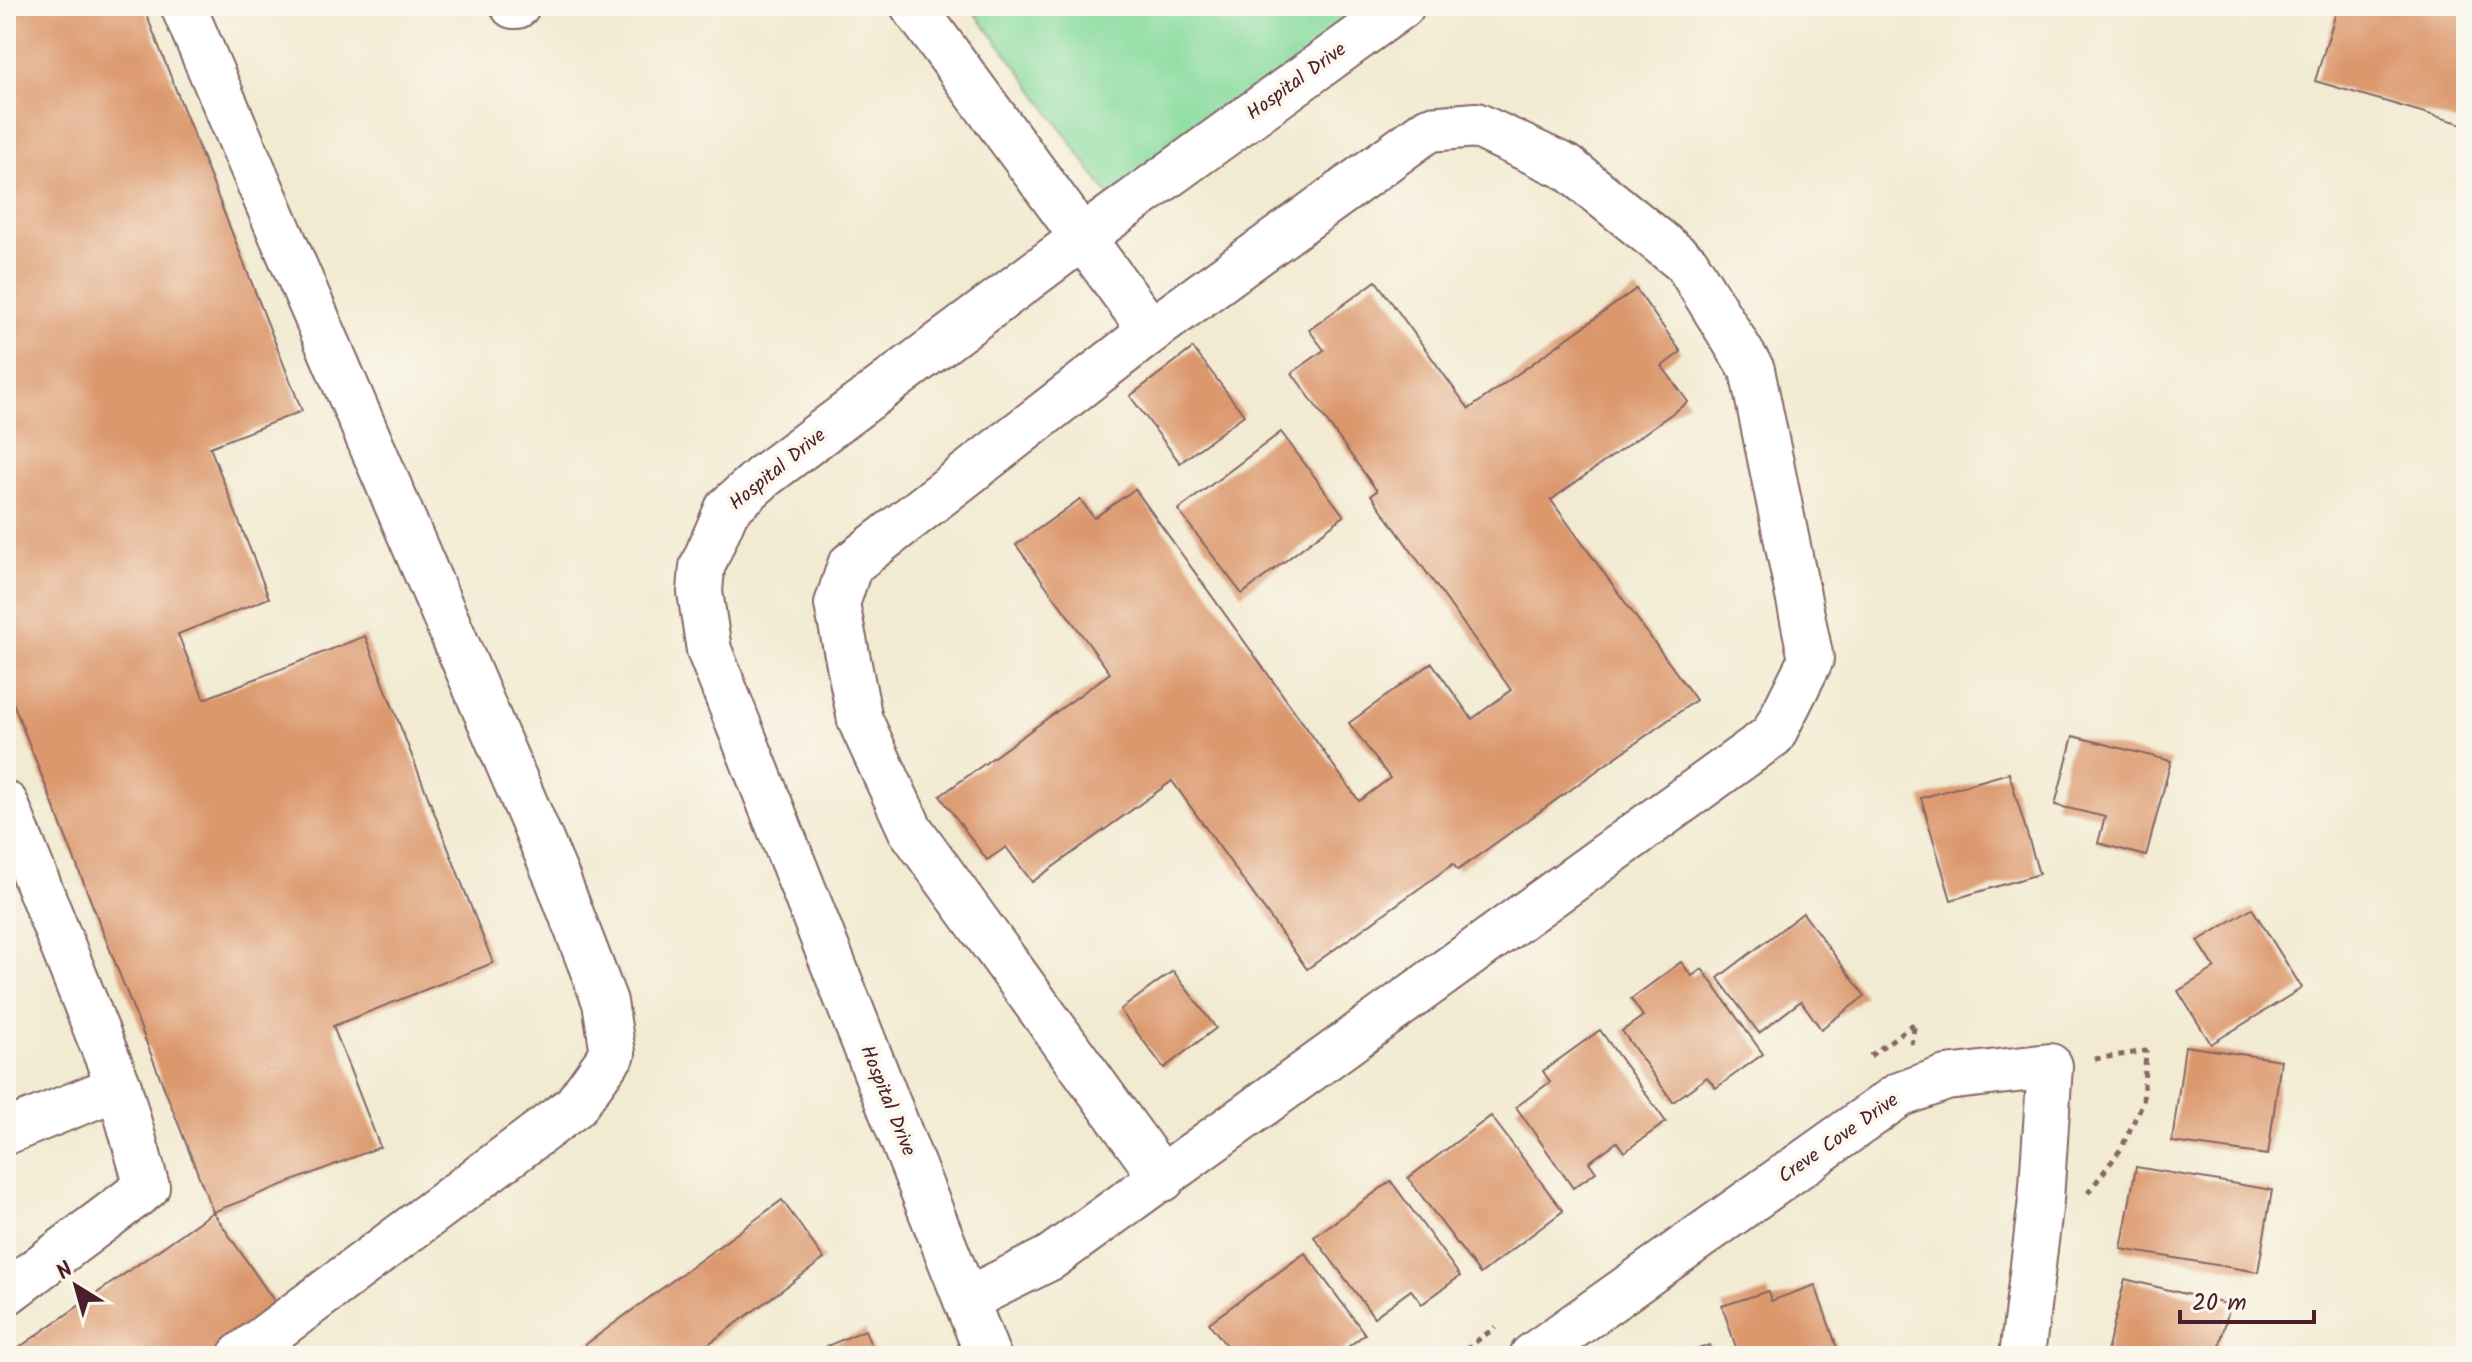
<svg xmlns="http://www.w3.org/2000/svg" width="2472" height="1362" font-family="Kalam,sans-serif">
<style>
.green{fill:#86db9e;stroke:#687d64;stroke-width:2}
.building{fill:#db986d}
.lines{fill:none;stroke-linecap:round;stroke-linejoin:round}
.minor-casing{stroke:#856665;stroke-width:48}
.path{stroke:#856665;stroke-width:5;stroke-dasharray:6 6;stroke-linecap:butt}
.minor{stroke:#fff;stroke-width:44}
.labels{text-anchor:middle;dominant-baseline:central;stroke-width:8;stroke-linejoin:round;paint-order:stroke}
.street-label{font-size:20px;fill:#4a1f2b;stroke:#fbf7ec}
</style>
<rect width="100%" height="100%" fill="#fbf7ec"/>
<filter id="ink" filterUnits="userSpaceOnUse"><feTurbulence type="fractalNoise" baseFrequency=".0125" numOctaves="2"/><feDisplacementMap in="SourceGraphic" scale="16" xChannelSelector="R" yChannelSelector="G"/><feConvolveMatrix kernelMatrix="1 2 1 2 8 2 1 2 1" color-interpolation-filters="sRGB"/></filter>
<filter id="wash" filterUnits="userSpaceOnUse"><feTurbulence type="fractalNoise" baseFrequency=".006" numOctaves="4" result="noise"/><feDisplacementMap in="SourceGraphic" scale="32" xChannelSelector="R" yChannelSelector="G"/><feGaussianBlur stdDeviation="1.8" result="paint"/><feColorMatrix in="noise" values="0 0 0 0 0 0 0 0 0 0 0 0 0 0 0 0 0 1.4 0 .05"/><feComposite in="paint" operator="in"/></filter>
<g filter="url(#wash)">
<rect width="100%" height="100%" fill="#f2ead1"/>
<!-- green -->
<polygon class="green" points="969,6 1393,6 1120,211 1018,68"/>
<g id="blocks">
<!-- building -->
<g class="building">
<polygon points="6,6 143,6 302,411 210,447 269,598 178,634 204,699 365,636 493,963 333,1026 380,1147 213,1212 6,685"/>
<polygon points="2338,6 2466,6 2466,125 2315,81"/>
<polygon points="1376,281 1469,409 1636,289 1681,352 1662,366 1688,402 1551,500 1696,700 1458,870 1453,864 1307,969 1172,781 1032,882 1006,847 987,860 940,796 1110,673 1016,545 1080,499 1094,518 1135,489 1359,801 1390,778 1349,723 1432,663 1472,719 1511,690 1371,495 1377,491 1292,373 1324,350 1309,330"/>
<polygon points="1193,348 1244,415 1180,463 1130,396"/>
<polygon points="1281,432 1344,516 1242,594 1178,510"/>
<polygon points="2073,736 2171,761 2146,856 2098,843 2105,817 2055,805"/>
<polygon points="2009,773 2039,874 1951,900 1921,798"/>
<polygon points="2252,908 2302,988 2211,1044 2178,991 2215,968 2198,941"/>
<polygon points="1803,913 1865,996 1821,1029 1801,1001 1759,1033 1718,978"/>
<polygon points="1681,962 1692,976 1702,969 1763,1054 1716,1088 1707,1077 1673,1102 1622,1031 1643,1016 1631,999"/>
<polygon points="1173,971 1216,1028 1164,1068 1120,1010"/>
<polygon points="1600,1030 1666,1122 1624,1152 1617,1142 1589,1162 1596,1172 1573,1188 1516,1107 1550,1082 1543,1071"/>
<polygon points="2185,1046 2281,1060 2268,1155 2172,1142"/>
<polygon points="1491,1116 1563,1211 1480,1274 1408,1178"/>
<polygon points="2136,1167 2272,1190 2258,1272 2121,1249"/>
<polygon points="1391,1181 1460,1276 1422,1304 1411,1290 1374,1317 1314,1237"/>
<polygon points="782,1200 824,1259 692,1356 570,1356"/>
<polygon points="213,1212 281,1311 217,1356 7,1356"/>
<polygon points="1305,1253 1365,1334 1336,1356 1234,1356 1209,1323"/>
<polygon points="2125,1279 2230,1305 2217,1356 2106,1356"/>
<polygon points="1815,1285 1840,1356 1739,1356 1722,1306 1768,1291 1771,1301"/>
<polygon points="865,1330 875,1356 831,1356 827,1346"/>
<polygon points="1709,1345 1713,1356 1680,1356"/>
</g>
</g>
</g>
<g filter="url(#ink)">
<use href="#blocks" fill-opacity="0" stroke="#856665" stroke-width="2"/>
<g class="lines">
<defs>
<g id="minor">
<polyline points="183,6 558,880 605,1002 613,1053 575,1106 240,1356"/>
<polyline points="513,6 517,6"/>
<polyline points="913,6 1151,331"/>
<polyline points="6,804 119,1087 6,1132"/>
<polyline points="6,1293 147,1187 119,1087"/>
<polyline points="966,1300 1050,1258 1773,735 1811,659 1752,370 1687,264 1568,168 1476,125 1429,129 1151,331 850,565 837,604 860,720 910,829 1163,1179"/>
<polyline points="988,1356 709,650 700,592 702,567 727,509 764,476 1082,238 1402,6"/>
<polyline points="1532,1356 1899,1095 1946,1078 2050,1066 2041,1200 2022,1356"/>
</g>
</defs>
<!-- minor casing -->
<use href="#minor" class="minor-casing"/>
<!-- path -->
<g class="path">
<polyline points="1870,1056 1915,1023 1911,1044"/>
<polyline points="2088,1193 2121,1149 2143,1102 2146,1051 2095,1059"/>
<polyline points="1456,1356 1496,1327"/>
</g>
<!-- minor -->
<use href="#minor" class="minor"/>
</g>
</g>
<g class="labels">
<!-- street labels -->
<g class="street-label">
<text transform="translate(1297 82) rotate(-36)">Hospital Drive</text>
<text transform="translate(778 470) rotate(-39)">Hospital Drive</text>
<text transform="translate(887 1101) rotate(68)">Hospital Drive</text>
<text transform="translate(1839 1139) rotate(-35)">Creve Cove Drive</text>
</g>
</g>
<!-- margin -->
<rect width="2472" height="1362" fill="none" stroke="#fbf7ec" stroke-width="32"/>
<!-- north arrow -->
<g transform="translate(76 1286) rotate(323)" stroke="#fbf7ec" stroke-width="6" paint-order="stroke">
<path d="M0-6L14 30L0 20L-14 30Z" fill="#4a1f2b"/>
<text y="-12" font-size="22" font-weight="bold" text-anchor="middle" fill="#4a1f2b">N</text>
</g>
<!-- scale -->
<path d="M2180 1310v12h134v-12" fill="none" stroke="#4a1f2b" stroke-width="4"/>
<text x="2192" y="1310" font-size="24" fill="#4a1f2b" stroke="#fbf7ec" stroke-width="6" paint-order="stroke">20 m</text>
</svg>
